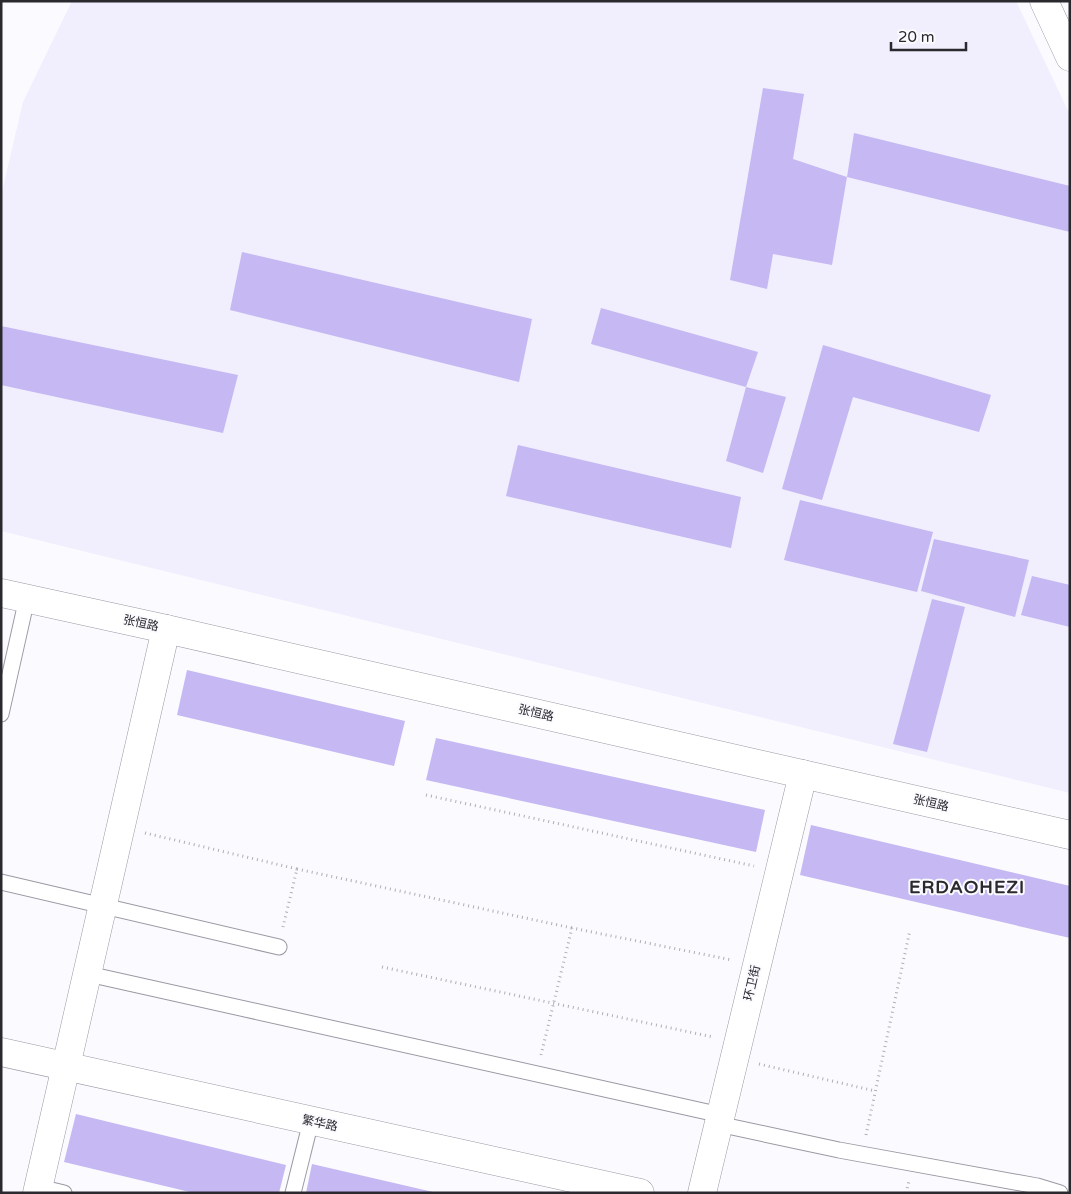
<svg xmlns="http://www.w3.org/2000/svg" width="1071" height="1194" font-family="'Varela Round','Noto Sans SC',sans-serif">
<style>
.built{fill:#f1eefd}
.building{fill:#c5b8f3}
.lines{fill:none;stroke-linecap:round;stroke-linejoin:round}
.lane-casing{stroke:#9b99a3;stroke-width:17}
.street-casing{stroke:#9b99a3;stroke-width:29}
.secondary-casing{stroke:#9b99a3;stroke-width:29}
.path{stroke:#afaeb3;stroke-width:3;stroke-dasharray:1 4;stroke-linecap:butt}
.lane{stroke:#fff;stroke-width:15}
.street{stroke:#fff;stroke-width:28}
.secondary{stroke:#fff;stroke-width:28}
.labels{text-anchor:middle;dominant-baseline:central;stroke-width:4;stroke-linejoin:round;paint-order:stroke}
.street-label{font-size:12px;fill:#2a292d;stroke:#fbfaff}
.district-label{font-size:18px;font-weight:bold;letter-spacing:1px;fill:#2a292d;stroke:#fbfaff}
</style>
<rect width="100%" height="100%" fill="#fbfaff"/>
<!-- built -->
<polygon class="built" points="72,1 1016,1 1070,115 1070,793 1,531 1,196 23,102"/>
<!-- building -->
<g class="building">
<polygon points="763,88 804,94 793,159 847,177 832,265 773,254 767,289 730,280"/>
<polygon points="854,133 1070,186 1070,232 847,177"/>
<polygon points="242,252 532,319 519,382 230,310"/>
<polygon points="601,308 758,352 746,387 786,397 763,473 726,461 746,387 591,344"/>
<polygon points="1,326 238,375 223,433 1,385"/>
<polygon points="823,345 991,395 979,432 853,397 822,500 782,489"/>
<polygon points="518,445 741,497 731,548 506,496"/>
<polygon points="800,500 933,532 917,592 784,560"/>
<polygon points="934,539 1029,560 1015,617 921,591"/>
<polygon points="1032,576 1070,585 1070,627 1021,615"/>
<polygon points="932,599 965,607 927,752 893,744"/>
<polygon points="187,670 405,721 394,766 177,715"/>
<polygon points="436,738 765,810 756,852 426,780"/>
<polygon points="811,825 1070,886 1070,938 800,875"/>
<polygon points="76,1114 286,1165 279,1193 194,1193 64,1162"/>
<polygon points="312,1164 433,1192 433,1193 306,1193"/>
</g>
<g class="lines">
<defs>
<g id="lane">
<polyline points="1,714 27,598"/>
<polyline points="1,882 279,947"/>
<polyline points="88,974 721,1115"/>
<polyline points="718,1124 839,1150 1037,1186 1060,1193"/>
<polyline points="39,1187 64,1193"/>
<polyline points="293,1193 311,1121"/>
</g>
<g id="street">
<polyline points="1044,1 1070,57"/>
<polyline points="1,1052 640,1193"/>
<polyline points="37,1193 166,629"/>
<polyline points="702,1193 803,774"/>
</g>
<polyline id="secondary" points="1,593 166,629 1070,835"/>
</defs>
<!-- lane casing -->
<use href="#lane" class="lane-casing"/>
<!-- street casing -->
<use href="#street" class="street-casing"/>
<!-- secondary casing -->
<use href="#secondary" class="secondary-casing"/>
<!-- path -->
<g class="path">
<polyline points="426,795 754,866"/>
<polyline points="145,833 297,869 283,927"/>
<polyline points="297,869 572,928"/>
<polyline points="382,967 713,1037"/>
<polyline points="541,1055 572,928 732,960"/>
<polyline points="759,1064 875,1091"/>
<polyline points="866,1135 910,930"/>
<polyline points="906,1193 909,1181"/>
</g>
<!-- lane -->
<use href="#lane" class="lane"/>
<!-- street -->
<use href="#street" class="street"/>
<!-- secondary -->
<use href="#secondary" class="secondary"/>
</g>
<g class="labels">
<!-- street labels -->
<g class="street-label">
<text transform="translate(141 623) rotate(12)">张恒路</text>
<text transform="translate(536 713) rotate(13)">张恒路</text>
<text transform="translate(931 803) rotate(13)">张恒路</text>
<text transform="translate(752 983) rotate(-77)">环卫街</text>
<text transform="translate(320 1123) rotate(12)">繁华路</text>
</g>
<!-- district labels -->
<g class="district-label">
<text x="967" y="887">ERDAOHEZI</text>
</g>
</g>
<!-- border -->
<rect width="1071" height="1194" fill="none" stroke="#2a292d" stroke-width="5"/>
<!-- scale -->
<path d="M891 42v8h75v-8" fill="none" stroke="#2a292d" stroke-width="2.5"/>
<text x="898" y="42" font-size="15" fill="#2a292d" stroke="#fbfaff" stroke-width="4" paint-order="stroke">20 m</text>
</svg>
